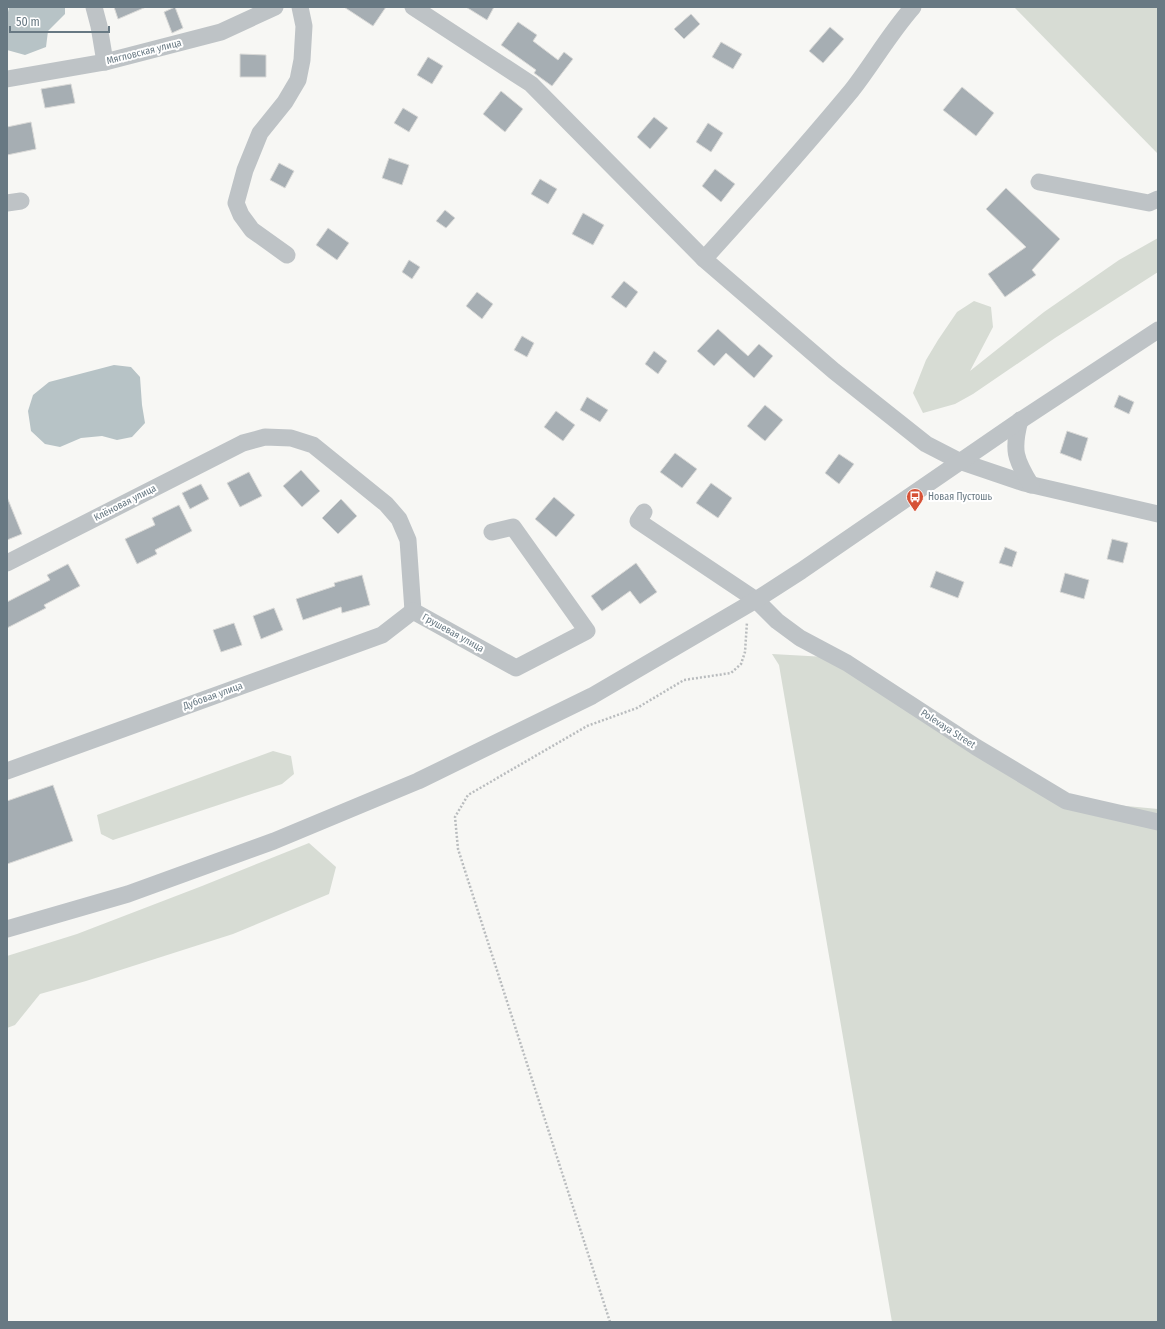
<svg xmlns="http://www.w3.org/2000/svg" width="1165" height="1329" font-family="'Fira Sans Condensed',sans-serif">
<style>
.green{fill:#d7dcd4}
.water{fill:#b7c3c6}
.building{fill:#a6aeb3;stroke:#d9d9d7}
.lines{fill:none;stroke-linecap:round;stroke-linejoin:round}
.path{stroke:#b9bcbe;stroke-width:2.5;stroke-dasharray:2 2;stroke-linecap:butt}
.minor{stroke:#bec3c6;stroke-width:17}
.labels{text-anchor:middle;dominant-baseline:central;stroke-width:4;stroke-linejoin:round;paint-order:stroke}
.street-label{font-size:10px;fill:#687983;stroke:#fff}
.poi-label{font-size:10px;fill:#687983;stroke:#fff;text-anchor:start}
</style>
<rect width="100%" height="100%" fill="#f7f7f4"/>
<!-- green -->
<g class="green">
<polygon points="1014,7 1158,7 1158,154"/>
<polygon points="1158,238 1158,272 1055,338 973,394 955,404 923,413 913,393 926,360 938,340 957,312 974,301 991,307 993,327 970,371 1044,312 1119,260"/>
<polygon points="772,654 826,657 1074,801 1158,809 1158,1322 892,1322 779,665"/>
<polygon points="273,751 291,756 294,774 282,784 113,840 101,834 97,815"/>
<polygon points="309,843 336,867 329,894 233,934 86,981 40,994 15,1025 7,1028 7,956 77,934 202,886"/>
</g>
<!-- water -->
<g class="water">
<polygon points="9,7 65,7 65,14 48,31 46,47 25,55 7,50 7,17"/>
<polygon points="114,365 131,367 140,377 142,405 145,423 132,437 117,440 102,436 81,438 60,447 45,444 31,431 28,411 33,395 49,382"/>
</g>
<!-- building -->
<g class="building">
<polygon points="114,7 146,7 118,19"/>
<polygon points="175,7 183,28 172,33 164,12"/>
<polygon points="344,7 386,7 373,26"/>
<polygon points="466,7 494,7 487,20"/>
<polygon points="691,14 700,24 684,39 674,29"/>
<polygon points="518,22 537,35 533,41 558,60 564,52 573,59 552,86 534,73 536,70 501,45"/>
<polygon points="830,27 844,39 823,63 809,51"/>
<polygon points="721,42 742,54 733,69 712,57"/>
<polygon points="240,54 266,55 266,77 240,77"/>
<polygon points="428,57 443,66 432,84 417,75"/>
<polygon points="71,84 75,103 45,108 41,89"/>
<polygon points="962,87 994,113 976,136 943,110"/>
<polygon points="501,91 523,109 505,132 483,114"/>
<polygon points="403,108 418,117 409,132 394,123"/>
<polygon points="654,117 668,128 650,149 637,137"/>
<polygon points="31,122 36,149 7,155 7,127"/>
<polygon points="708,123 723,133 711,152 696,142"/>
<polygon points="389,158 409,165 402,185 382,178"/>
<polygon points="279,163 294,171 285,188 270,180"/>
<polygon points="715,169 735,184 721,202 702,186"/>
<polygon points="540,179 557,189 548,204 531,194"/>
<polygon points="1006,188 1060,239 1032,270 1036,275 1005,297 988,274 1026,247 986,209"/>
<polygon points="445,210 455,218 446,228 436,221"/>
<polygon points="583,213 604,225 593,245 572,234"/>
<polygon points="328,228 349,243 337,260 316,245"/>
<polygon points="409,260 420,267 412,279 402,272"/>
<polygon points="624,281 638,292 626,308 611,297"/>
<polygon points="477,292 493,304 482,319 466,306"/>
<polygon points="718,329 748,356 759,344 773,356 754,378 726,353 714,366 697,351"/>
<polygon points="522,336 534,343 527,357 514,350"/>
<polygon points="654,351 667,361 658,374 645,364"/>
<polygon points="1119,395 1134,402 1129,414 1114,407"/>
<polygon points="587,397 608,410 600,422 580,410"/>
<polygon points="765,405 783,420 765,441 747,426"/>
<polygon points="556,411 575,425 563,441 544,427"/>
<polygon points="1067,431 1088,438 1081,461 1060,453"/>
<polygon points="675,453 697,469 682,488 660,472"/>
<polygon points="839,454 854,464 839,484 825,473"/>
<polygon points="301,470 320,491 302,507 283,486"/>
<polygon points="249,472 262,496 240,507 227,483"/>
<polygon points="711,483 732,498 718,518 696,503"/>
<polygon points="201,484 209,499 190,509 182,493"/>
<polygon points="7,497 22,534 7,540"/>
<polygon points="554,497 575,515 556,537 535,519"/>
<polygon points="341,499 357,516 338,534 322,518"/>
<polygon points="179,505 192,531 155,550 157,554 137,564 125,539 155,525 152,518"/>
<polygon points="1112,539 1128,543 1123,563 1107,559"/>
<polygon points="1005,547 1017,552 1012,567 999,563"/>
<polygon points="636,563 657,592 640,604 630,591 602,611 591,596"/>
<polygon points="68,564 80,586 44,605 46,608 7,628 7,602 50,580 47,575"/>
<polygon points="936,571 964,582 958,598 930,587"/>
<polygon points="1065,573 1089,580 1084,599 1060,592"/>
<polygon points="362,575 370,605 342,613 341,607 303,620 296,599 335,586 334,583"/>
<polygon points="274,608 283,630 261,639 253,616"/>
<polygon points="234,623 242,645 221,652 213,630"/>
<polygon points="53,785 73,841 7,864 7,801"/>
</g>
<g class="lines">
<!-- path -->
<polyline class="path" points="610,1322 458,849 455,817 468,795 587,726 637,708 684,680 731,673 741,664 745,652 747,622"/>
<!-- minor -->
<g class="minor">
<polyline points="94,7 99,26 105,62"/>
<polyline points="413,7 531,84 704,259 834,371 926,444 959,461 1024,483 1158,514"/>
<polyline points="7,79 105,62 221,32 275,7"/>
<polyline points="1039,182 1149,203 1158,199"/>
<polyline points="7,203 21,201"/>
<polyline points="287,255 252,230 241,215 236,203 245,170 260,133 285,102 298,80 302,60 304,26 300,7"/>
<path d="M704,259C754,204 804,148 852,90C873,63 890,33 913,7"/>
<path d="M1020,420C1012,450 1015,459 1031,485"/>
<polyline points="644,512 638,521 756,600 777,621 800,638 847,663 976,747 1066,801 1158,822"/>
<polyline points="7,563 243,443 265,437 291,438 313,445 386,504 399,519 408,540 413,611 516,668 587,631 513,527 492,532"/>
<polyline points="7,771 382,635 413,611"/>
<polyline points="7,929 128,894 274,841 418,781 592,696 756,600 801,571 1015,424 1158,330"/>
</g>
</g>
<!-- icons -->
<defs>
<symbol id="bus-pin" viewBox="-11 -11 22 30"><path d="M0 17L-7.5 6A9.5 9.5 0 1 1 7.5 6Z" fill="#d65236" stroke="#fff"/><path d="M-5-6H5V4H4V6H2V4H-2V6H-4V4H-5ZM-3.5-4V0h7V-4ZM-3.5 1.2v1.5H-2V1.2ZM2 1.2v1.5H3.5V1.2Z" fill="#fff"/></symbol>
</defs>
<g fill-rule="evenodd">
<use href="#bus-pin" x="905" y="487" width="20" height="27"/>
</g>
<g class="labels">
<!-- street labels -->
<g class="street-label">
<text transform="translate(144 52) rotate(-14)">Мягловская улица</text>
<text transform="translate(125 503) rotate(-27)">Клёновая улица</text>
<text transform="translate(453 633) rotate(29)">Грушевая улица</text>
<text transform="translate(213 696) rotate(-20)">Дубовая улица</text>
<text transform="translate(948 729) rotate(33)">Polevaya Street</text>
</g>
<!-- poi labels -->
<g class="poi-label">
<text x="928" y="497">Новая Пустошь</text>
</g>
</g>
<!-- border -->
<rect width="1165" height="1329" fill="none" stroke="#687983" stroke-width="16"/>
<!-- scale -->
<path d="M10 26v6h99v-6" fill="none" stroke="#687983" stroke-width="2"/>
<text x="16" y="26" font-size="12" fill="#687983" stroke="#ffffff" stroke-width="3" paint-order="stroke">50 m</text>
</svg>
